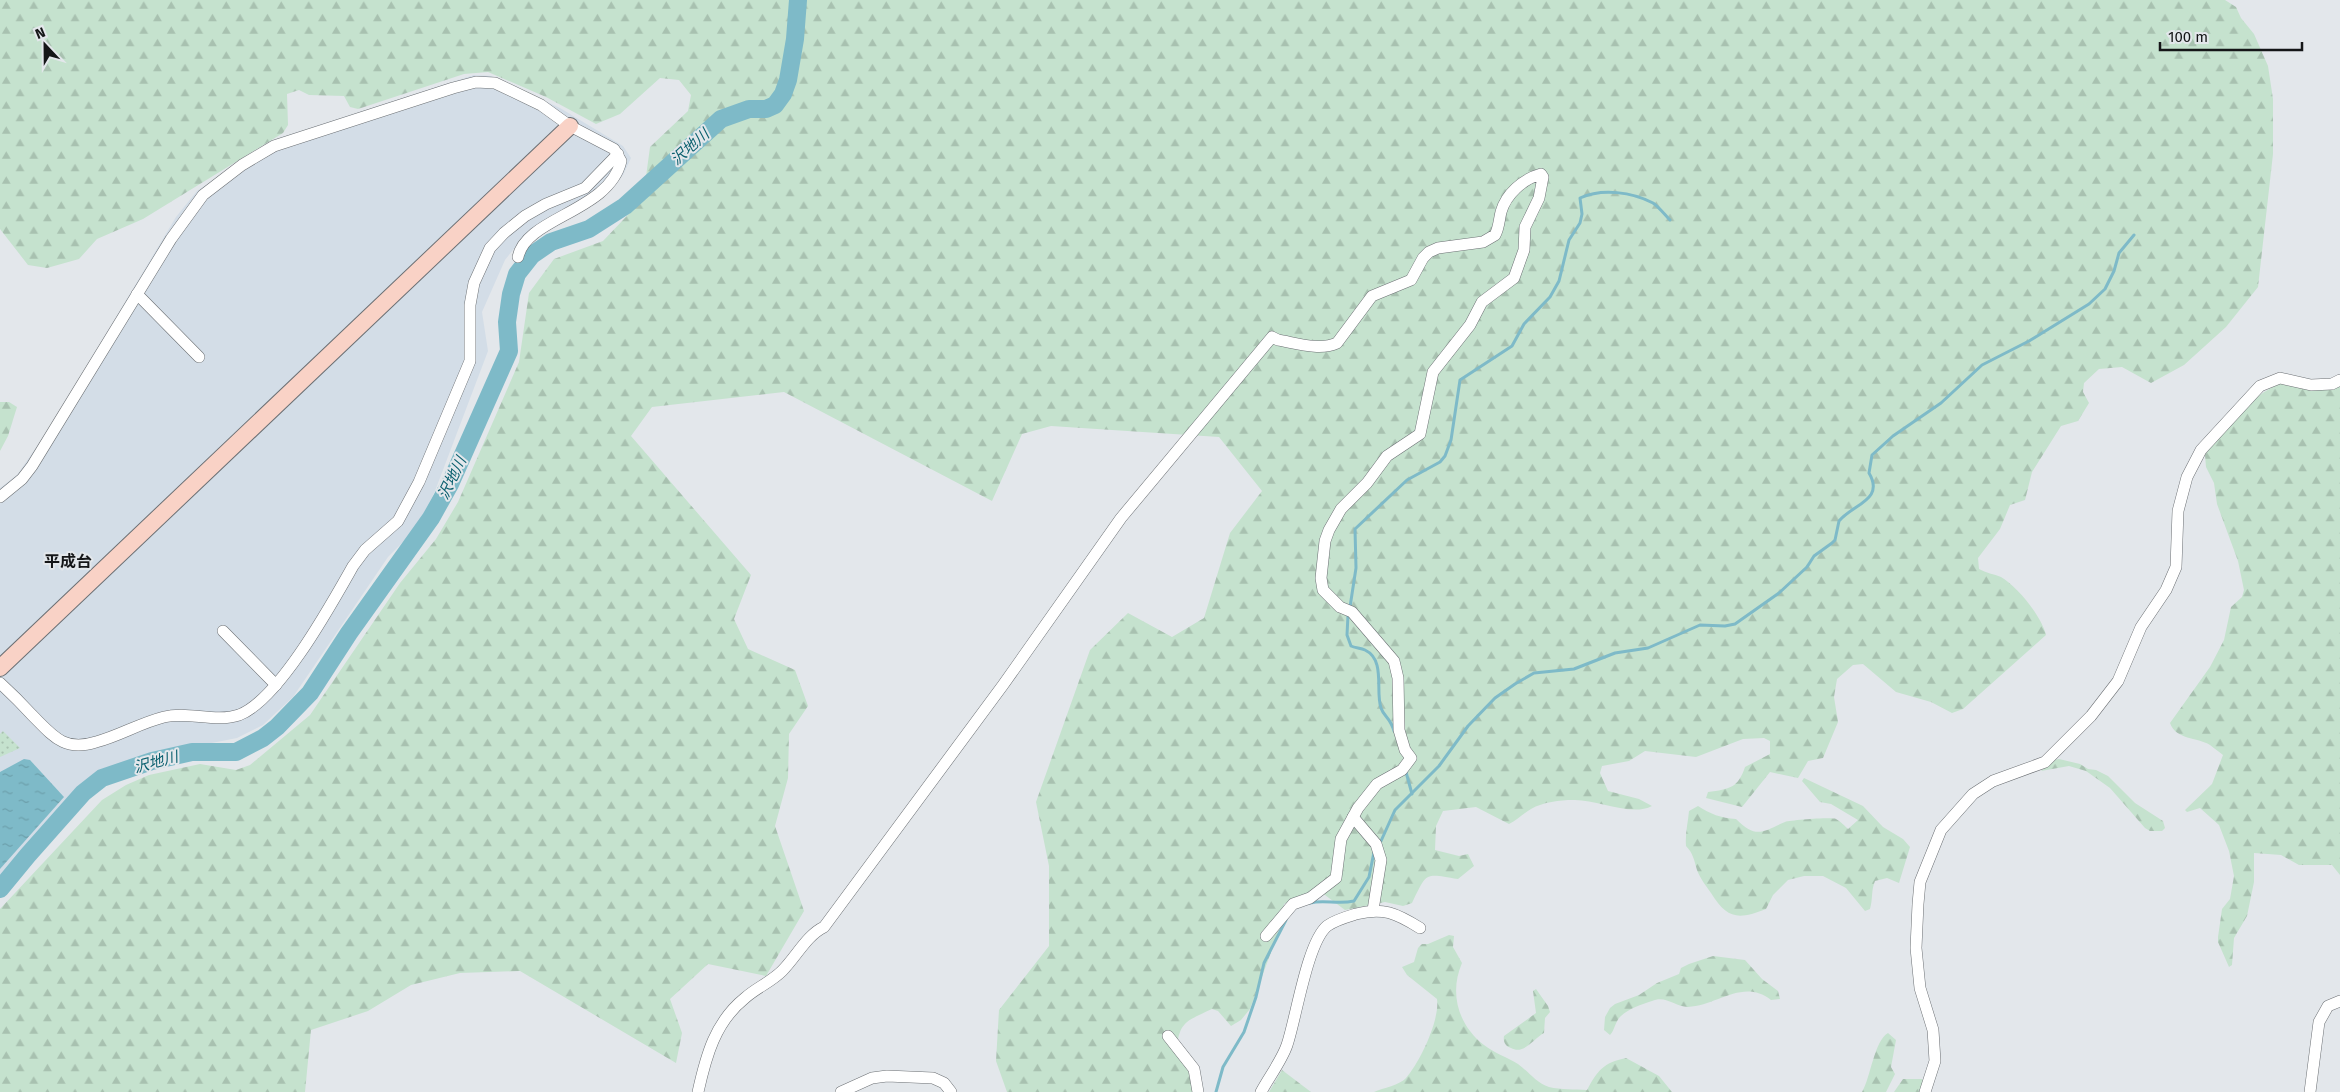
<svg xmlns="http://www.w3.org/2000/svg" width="2340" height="1092" font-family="'Fira Sans','Noto Sans JP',sans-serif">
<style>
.built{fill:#d3dde7}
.forest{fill:url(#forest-firs)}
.park{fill:url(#park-dots)}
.water{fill:url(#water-ripples)}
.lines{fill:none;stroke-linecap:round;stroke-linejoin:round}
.stream{stroke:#7ebac8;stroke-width:3}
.river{stroke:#7ebac8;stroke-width:18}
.street-casing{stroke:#6c7074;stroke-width:12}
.secondary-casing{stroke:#6c7074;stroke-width:18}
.street{stroke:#fff;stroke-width:11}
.secondary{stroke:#f9d2c6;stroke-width:16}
.labels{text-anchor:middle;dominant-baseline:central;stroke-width:4;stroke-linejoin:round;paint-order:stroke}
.water-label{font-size:15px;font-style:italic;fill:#0b606f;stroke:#e3e7eb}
.quarter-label{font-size:16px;font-weight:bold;fill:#151618;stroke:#e3e7eb}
</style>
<defs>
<pattern id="forest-firs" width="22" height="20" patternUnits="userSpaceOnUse" patternTransform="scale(1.25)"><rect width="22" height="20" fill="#c5e2ce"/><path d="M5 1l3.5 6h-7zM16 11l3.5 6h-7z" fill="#a8c1b0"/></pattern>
<pattern id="park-dots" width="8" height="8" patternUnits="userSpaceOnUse" patternTransform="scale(1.25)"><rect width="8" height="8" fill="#c5e2ce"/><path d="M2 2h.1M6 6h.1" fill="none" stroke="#a8c1b0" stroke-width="1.8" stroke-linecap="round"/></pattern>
<pattern id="water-ripples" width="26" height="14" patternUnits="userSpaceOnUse" patternTransform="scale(1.25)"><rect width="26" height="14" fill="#7ebac8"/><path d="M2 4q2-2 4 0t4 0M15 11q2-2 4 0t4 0" fill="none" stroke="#6c9fab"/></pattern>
</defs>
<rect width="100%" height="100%" fill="#e3e7eb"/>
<!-- built -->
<polygon class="built" points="474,75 491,76 560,108 623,146 631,158 623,175 598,200 523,237 505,260 482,312 488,351 435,491 416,529 388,557 293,697 263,725 237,738 151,755 102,769 91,777 74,795 0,881 0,488 17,475 49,429 176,217 197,191 276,139"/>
<!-- forest -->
<g class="forest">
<path d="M0,0H2225L2236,7L2241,18L2254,34L2268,66L2273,99V154L2258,287L2226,327L2184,365L2151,383L2122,367L2099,369L2084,383L2083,392L2089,403L2078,421L2061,426L2032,472L2025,500L2010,505L2000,529L1978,558L1979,569C1986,573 1994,574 2001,577C2017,586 2042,617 2046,635L1963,709L1952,713L1931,702L1896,692L1863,664L1853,665L1837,679L1834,697L1838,722L1823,758L1808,761L1798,778L1770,772L1742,807L1706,798L1708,792C1730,789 1738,788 1745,767L1770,754V741L1764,738L1743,739L1696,757L1645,751L1629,761L1602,766L1600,773L1608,791L1639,799L1652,806C1631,817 1596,799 1573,800C1560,800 1543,802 1531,809C1524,813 1517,820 1509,824L1476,807L1443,811L1436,826L1435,850L1459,856L1468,854L1474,866L1458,879C1424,873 1427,872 1412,903L1403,906L1385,902L1345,910L1317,889L1284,904L1281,925L1250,1009L1241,1020L1231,1026L1218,1011L1212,1009C1184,1022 1179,1022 1176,1054C1187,1066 1192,1075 1193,1092H1007L996,1061L999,1010L1049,946V866L1036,802L1090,650L1128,613L1172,637L1204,618L1230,533L1262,491L1219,437L1051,426L1022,434L992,501L784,392L652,407L631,436L751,575L734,619L748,649L795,670L808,706L789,734L788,778L775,826L804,911L766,976L708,964L670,999L682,1033L676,1063L520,971L460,973L411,985L368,1011L311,1030L305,1092H0V909L102,800L126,785L149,775L200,764L236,770L250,765L310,715L400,583L436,539L458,502L519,362L529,293L554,259L603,241L643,199L650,147L688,111L691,95L679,80L660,78L620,114L596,124L546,97L488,72L464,74L358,109L350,107L344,96L309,95L299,90L287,94L288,125L283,133L143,219L97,239L79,259L47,268L28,265L0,229Z"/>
<path d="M2280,384L2340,385V875L2332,865H2299L2281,855L2254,853V882L2247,916L2234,938L2232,965L2229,967L2218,942V937L2222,909L2230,899L2234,876L2229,851L2219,825L2200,808L2187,812L2185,810L2212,784L2223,755C2219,752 2214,748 2210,745C2197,737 2176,740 2170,723L2210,667L2224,640L2231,607L2242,597L2244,590L2238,561L2217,504L2214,483L2206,467L2205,455C2223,430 2250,395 2280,384Z"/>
<polygon points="0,402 9,402 17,407 8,436 0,451"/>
<polygon points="2059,759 2080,764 2088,769 2096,770 2108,776 2135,803 2163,821 2165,828 2162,831 2150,831 2145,828 2110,788 2086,771 2069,766 2041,771 2054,760"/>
<path d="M1804,778L1863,806L1883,827L1903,839L1910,847L1899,883L1887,878L1875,881C1871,890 1873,899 1870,909L1865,911L1846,888L1823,876H1804L1788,880L1773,895L1766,909C1738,920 1727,919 1711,893C1706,886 1700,878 1697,870C1694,860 1693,853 1686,846C1685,833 1688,823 1689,811L1698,806C1710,814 1721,818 1736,819C1757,840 1763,831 1785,822C1791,820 1832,817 1836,819C1840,821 1845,826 1848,829L1858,820L1831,804L1820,802L1802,781Z"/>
<path d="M1449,935L1454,936L1453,947L1462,963C1449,993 1458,1025 1484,1045C1494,1053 1507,1057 1518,1064C1528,1071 1536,1083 1549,1087C1561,1090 1575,1089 1587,1090C1598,1070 1603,1063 1626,1058L1659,1076L1672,1092H1374C1383,1088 1400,1085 1406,1078C1420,1062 1440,1020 1437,999L1407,975L1402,967L1414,962L1418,948L1422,944H1428Z"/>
<path d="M1713,956L1745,960L1762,979L1778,991L1780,999L1771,1000C1743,978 1717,1006 1688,1007C1675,1007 1666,995 1652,1001C1642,1004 1628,1009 1621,1016C1615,1021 1615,1030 1610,1035L1604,1030L1605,1017L1610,1008L1615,1004L1639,995L1657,983L1679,974L1681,968L1689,964Z"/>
<path d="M1536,989L1548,1006L1550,1012L1545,1018L1544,1033C1533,1039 1524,1055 1511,1048C1505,1046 1503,1041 1504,1036L1536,1013L1533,991Z"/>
<path d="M1888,1033L1896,1040L1891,1067L1895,1074L1886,1092H1862C1871,1077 1874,1041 1888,1033Z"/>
<polygon points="1282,1070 1311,1092 1269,1092"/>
<polygon points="1903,1079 1922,1079 1924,1082 1921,1092 1894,1092"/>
</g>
<!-- park -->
<polygon class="park" points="3,731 20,748 0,757 0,734"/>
<!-- water -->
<polygon class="water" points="24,759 30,760 64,797 0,869 0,772"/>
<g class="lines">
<!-- stream -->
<g class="stream">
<path d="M1350,607L1356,568L1355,529L1407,480L1440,462L1445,456L1451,440L1460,380L1512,346L1524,324L1550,297L1559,281L1569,240L1580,223L1582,214L1580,198C1602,188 1632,192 1653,203C1659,207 1665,215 1670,220"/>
<path d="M1348,615L1347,635L1351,646C1355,648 1361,648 1365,650C1386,660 1375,691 1381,708C1384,717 1390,717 1394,731"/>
<polyline points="1406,772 1412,794"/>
<path d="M1381,841L1395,810L1439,766L1468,726L1495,698L1515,684L1534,673L1574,669L1615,653L1648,648L1700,625L1725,626L1735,624L1779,593L1807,567L1814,556L1832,543L1835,540L1839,521C1853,504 1885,500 1869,473L1872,455L1893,436L1941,403L1982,365L2029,341L2089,304L2105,289L2114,271L2119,253L2134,235"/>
<path d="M1310,903C1325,899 1337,905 1354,901L1369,877L1374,852"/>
<polyline points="1216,1092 1223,1067 1244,1032 1256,997 1264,963 1286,920"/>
</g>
<!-- river -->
<polyline class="river" points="0,889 28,855 83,793 102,778 152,761 192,752 236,752 263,738 277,727 310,693 349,633 431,518 450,484 509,351 507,322 511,294 517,274 532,255 551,242 589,229 625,206 721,119 749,109 766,109 775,105 783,94 788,80 795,39 798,0"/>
<defs>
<g id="street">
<polyline points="137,294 199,357"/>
<path d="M0,497L22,479L32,466L171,239L203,195L242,165L274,146L453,88L476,82L495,83L541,105L570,126L614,149L621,161C609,212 526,217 518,257"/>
<polyline points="223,631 276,685"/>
<path d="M0,683C11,693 22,704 32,715C53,736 64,752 96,742C119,736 140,723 164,717C188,711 215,723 239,715C279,700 332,603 353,566L365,550L398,521L419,482L470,361V305L474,283L490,248L504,233L525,216L546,204L585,188L618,154"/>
<polyline points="1353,817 1376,844 1381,860 1373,910"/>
<polyline points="1168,1036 1194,1069 1198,1092"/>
<path d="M698,1092C706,1056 715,1022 745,998C756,988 771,982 782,971C796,957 807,935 824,927L1003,685L1121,518L1272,337L1278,340C1296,343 1320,351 1337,343L1372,296L1411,280L1423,258L1429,252L1438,248L1483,242L1495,235C1499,228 1499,220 1501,212C1506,194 1523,179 1541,174L1543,177L1539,198L1525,227L1524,250L1514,278L1482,302L1470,325L1433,372L1420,434L1387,456L1367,483L1341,509L1329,530L1325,541L1321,578L1323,590L1340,607L1352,612L1394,661L1398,678L1399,730L1405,750L1411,758L1402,770L1377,784L1358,808L1341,839L1336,878L1310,898L1293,904L1266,936"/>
<polyline points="841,1092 872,1078 887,1076 933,1078 944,1083 951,1092"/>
<path d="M1261,1092C1269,1077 1282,1060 1287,1045C1296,1019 1307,943 1327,926C1335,920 1346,917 1356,914C1383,907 1396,913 1420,928"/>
<polyline points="1925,1092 1935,1061 1933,1030 1920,988 1916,948 1918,904 1920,882 1941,830 1973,794 1993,781 2045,762 2091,716 2118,681 2141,627 2166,590 2176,567 2178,511 2187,477 2201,450 2260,386 2280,378 2311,385 2332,384 2340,380"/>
<polyline points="2310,1092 2319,1022 2328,1006 2340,1001"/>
</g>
<polyline id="secondary" points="0,668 570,126"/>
</defs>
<!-- street casing -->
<use href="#street" class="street-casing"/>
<!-- secondary casing -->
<use href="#secondary" class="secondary-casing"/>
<!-- street -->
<use href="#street" class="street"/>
<!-- secondary -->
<use href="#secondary" class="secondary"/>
</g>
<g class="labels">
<!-- water labels -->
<g class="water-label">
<text transform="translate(690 147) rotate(-42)">沢地川</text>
<text transform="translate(452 478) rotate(-64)">沢地川</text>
<text transform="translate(156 762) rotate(-15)">沢地川</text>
</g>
<!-- quarter labels -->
<g class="quarter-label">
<text x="68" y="561">平成台</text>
</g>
</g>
<!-- north arrow -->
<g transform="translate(45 45) rotate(338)" stroke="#e3e7eb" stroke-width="4" paint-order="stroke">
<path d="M0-4L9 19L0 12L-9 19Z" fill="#151618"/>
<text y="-8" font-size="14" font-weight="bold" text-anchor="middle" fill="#151618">N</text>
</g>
<!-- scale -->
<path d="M2160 42v8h142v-8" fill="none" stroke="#151618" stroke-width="2.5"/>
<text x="2168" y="42" font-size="15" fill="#151618" stroke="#e3e7eb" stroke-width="4" paint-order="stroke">100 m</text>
</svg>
